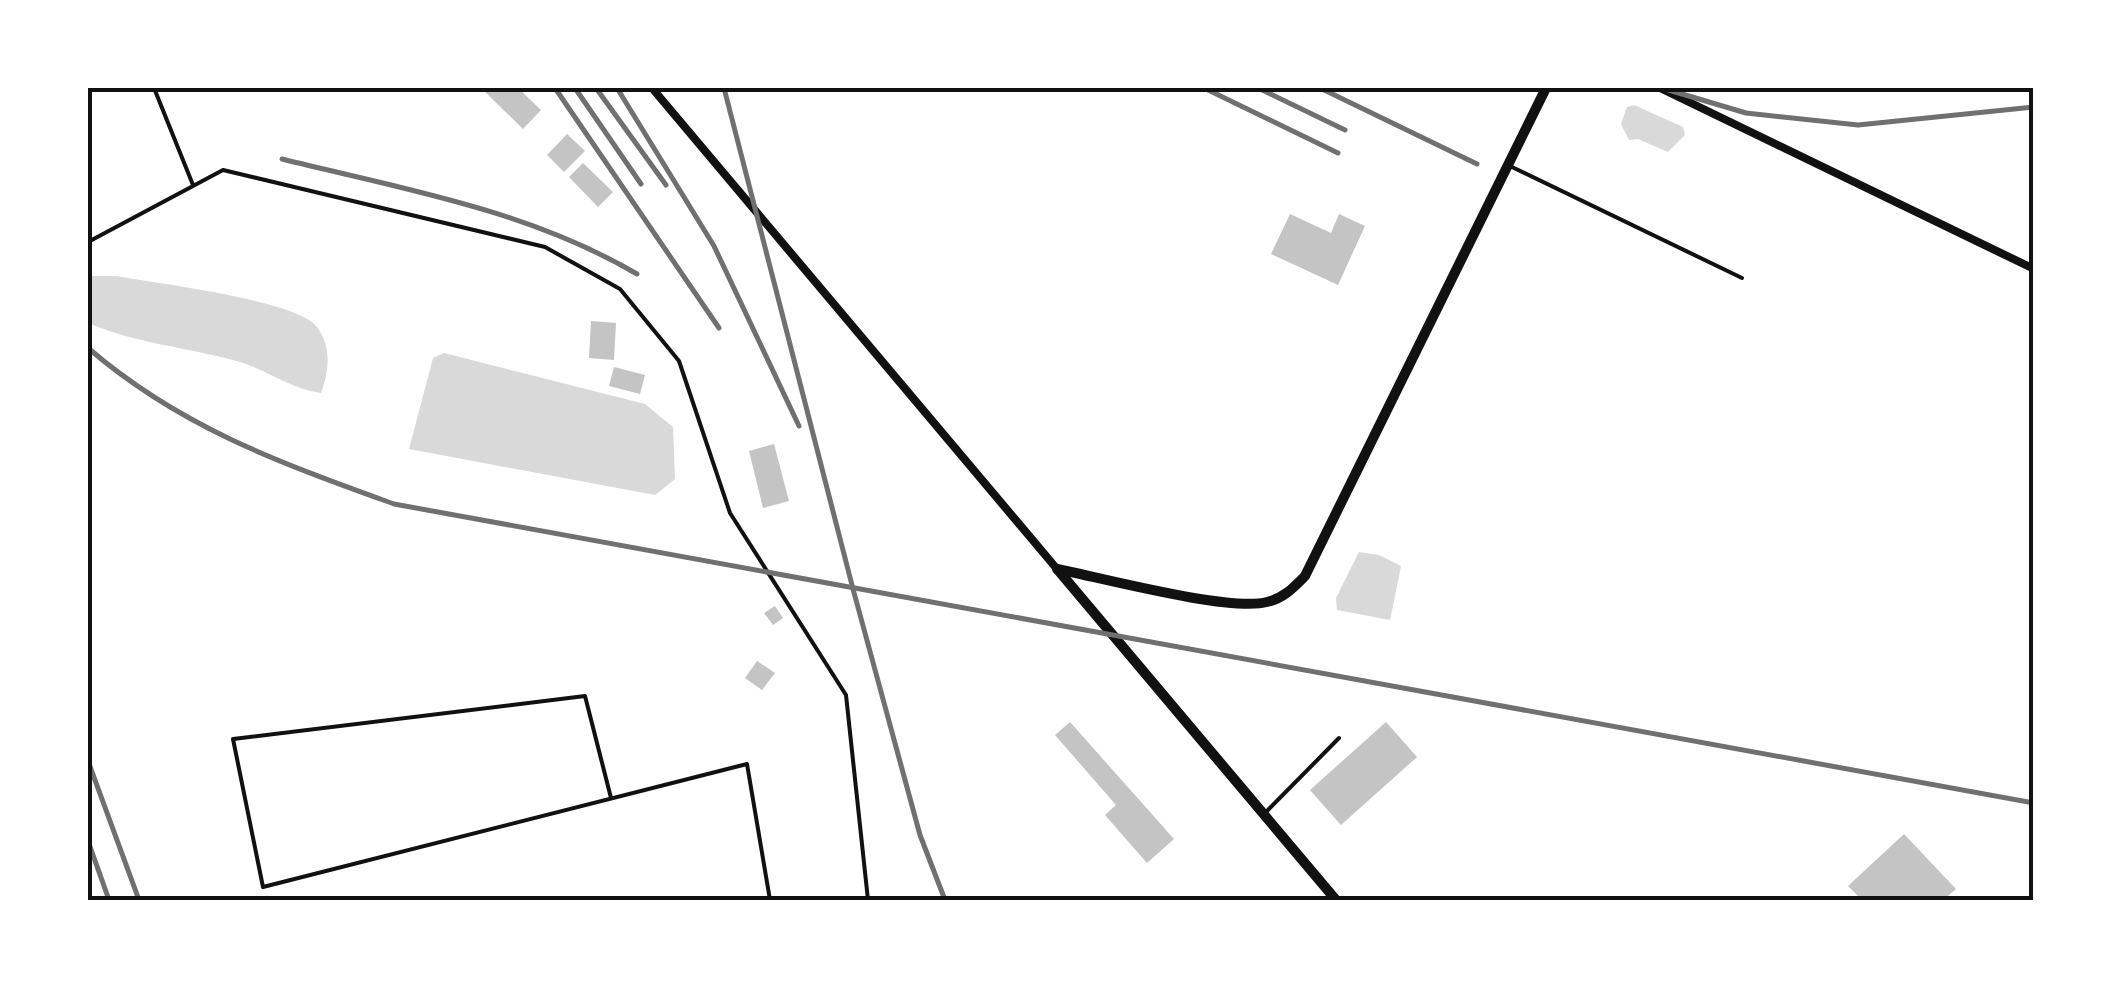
<svg xmlns="http://www.w3.org/2000/svg" width="2121" height="988" font-family="Ubuntu,sans-serif">
<style>
.water{fill:#d9d9d9}
.building{fill:#c4c4c4}
.lines{fill:none;stroke-linecap:round;stroke-linejoin:round}
.service{stroke:#111;stroke-width:4}
.minor{stroke:#111;stroke-width:8}
.tertiary{stroke:#111;stroke-width:10}
.rail{stroke:#707070;stroke-width:5}
.neatline{fill:none;stroke:#111;stroke-width:4}
</style>
<rect width="100%" height="100%" fill="#fff"/>
<!-- water -->
<g class="water">
<polygon points="1634,105 1683,127 1685,135 1668,152 1638,139 1629,140 1621,124 1627,107"/>
<path d="M88,276H116C153,283 298,300 317,327C332,347 329,372 321,393C288,388 265,368 233,360C184,347 135,343 88,323Z"/>
<polygon points="444,353 645,404 673,427 675,479 655,495 409,449 433,358"/>
<polygon points="1359,552 1379,555 1401,566 1390,620 1337,610 1336,598"/>
</g>
<!-- building -->
<g class="building">
<polygon points="481,88 518,88 541,110 523,129"/>
<polygon points="567,134 585,151 564,172 547,155"/>
<polygon points="583,163 613,192 598,207 569,177"/>
<polygon points="1290,214 1331,233 1339,214 1365,226 1338,285 1271,254"/>
<polygon points="591,321 616,323 614,360 589,358"/>
<polygon points="614,367 645,375 640,394 609,386"/>
<polygon points="774,444 789,501 763,508 749,451"/>
<polygon points="775,606 783,618 773,625 764,613"/>
<polygon points="757,661 775,673 762,690 745,678"/>
<polygon points="1070,722 1174,839 1147,863 1105,815 1116,805 1055,735"/>
<polygon points="1386,722 1417,757 1341,825 1310,790"/>
<polygon points="1904,834 1956,889 1943,900 1862,900 1848,886"/>
</g>
<g class="lines">
<!-- service -->
<g class="service">
<polyline points="154,88 193,185"/>
<polyline points="1512,167 1742,278"/>
<polyline points="88,242 223,170 545,247 620,289 679,361 730,513 846,695 868,900"/>
<polyline points="611,798 585,696 233,739 263,887 747,764 770,900"/>
<polyline points="1267,811 1339,738"/>
</g>
<!-- minor -->
<g class="minor">
<polyline points="652,88 1057,569"/>
<polyline points="1660,88 2034,269"/>
</g>
<!-- tertiary -->
<g class="tertiary">
<path d="M1057,569C1102,578 1230,612 1267,602C1284,598 1293,588 1305,576L1546,88"/>
<polyline points="1058,570 1336,900"/>
</g>
<!-- rail -->
<g class="rail">
<polyline points="555,88 719,328"/>
<polyline points="575,88 641,184"/>
<polyline points="596,88 666,185"/>
<polyline points="617,88 714,246 799,426"/>
<polyline points="724,88 853,589 920,835 945,900"/>
<polyline points="1204,88 1338,153"/>
<polyline points="1258,88 1345,130"/>
<polyline points="1320,88 1477,164"/>
<polyline points="1662,88 1746,113 1858,125 2034,107"/>
<path d="M282,159C403,189 528,210 637,274"/>
<path d="M88,348C181,428 281,463 394,504L2034,803"/>
<polyline points="88,761 139,900"/>
<polyline points="88,841 109,900"/>
</g>
</g>
<!-- border -->
<rect width="2121" height="988" fill="none" stroke="#ffffff" stroke-width="180"/>
<rect x="90" y="90" width="1941" height="808" class="neatline"/>
</svg>
